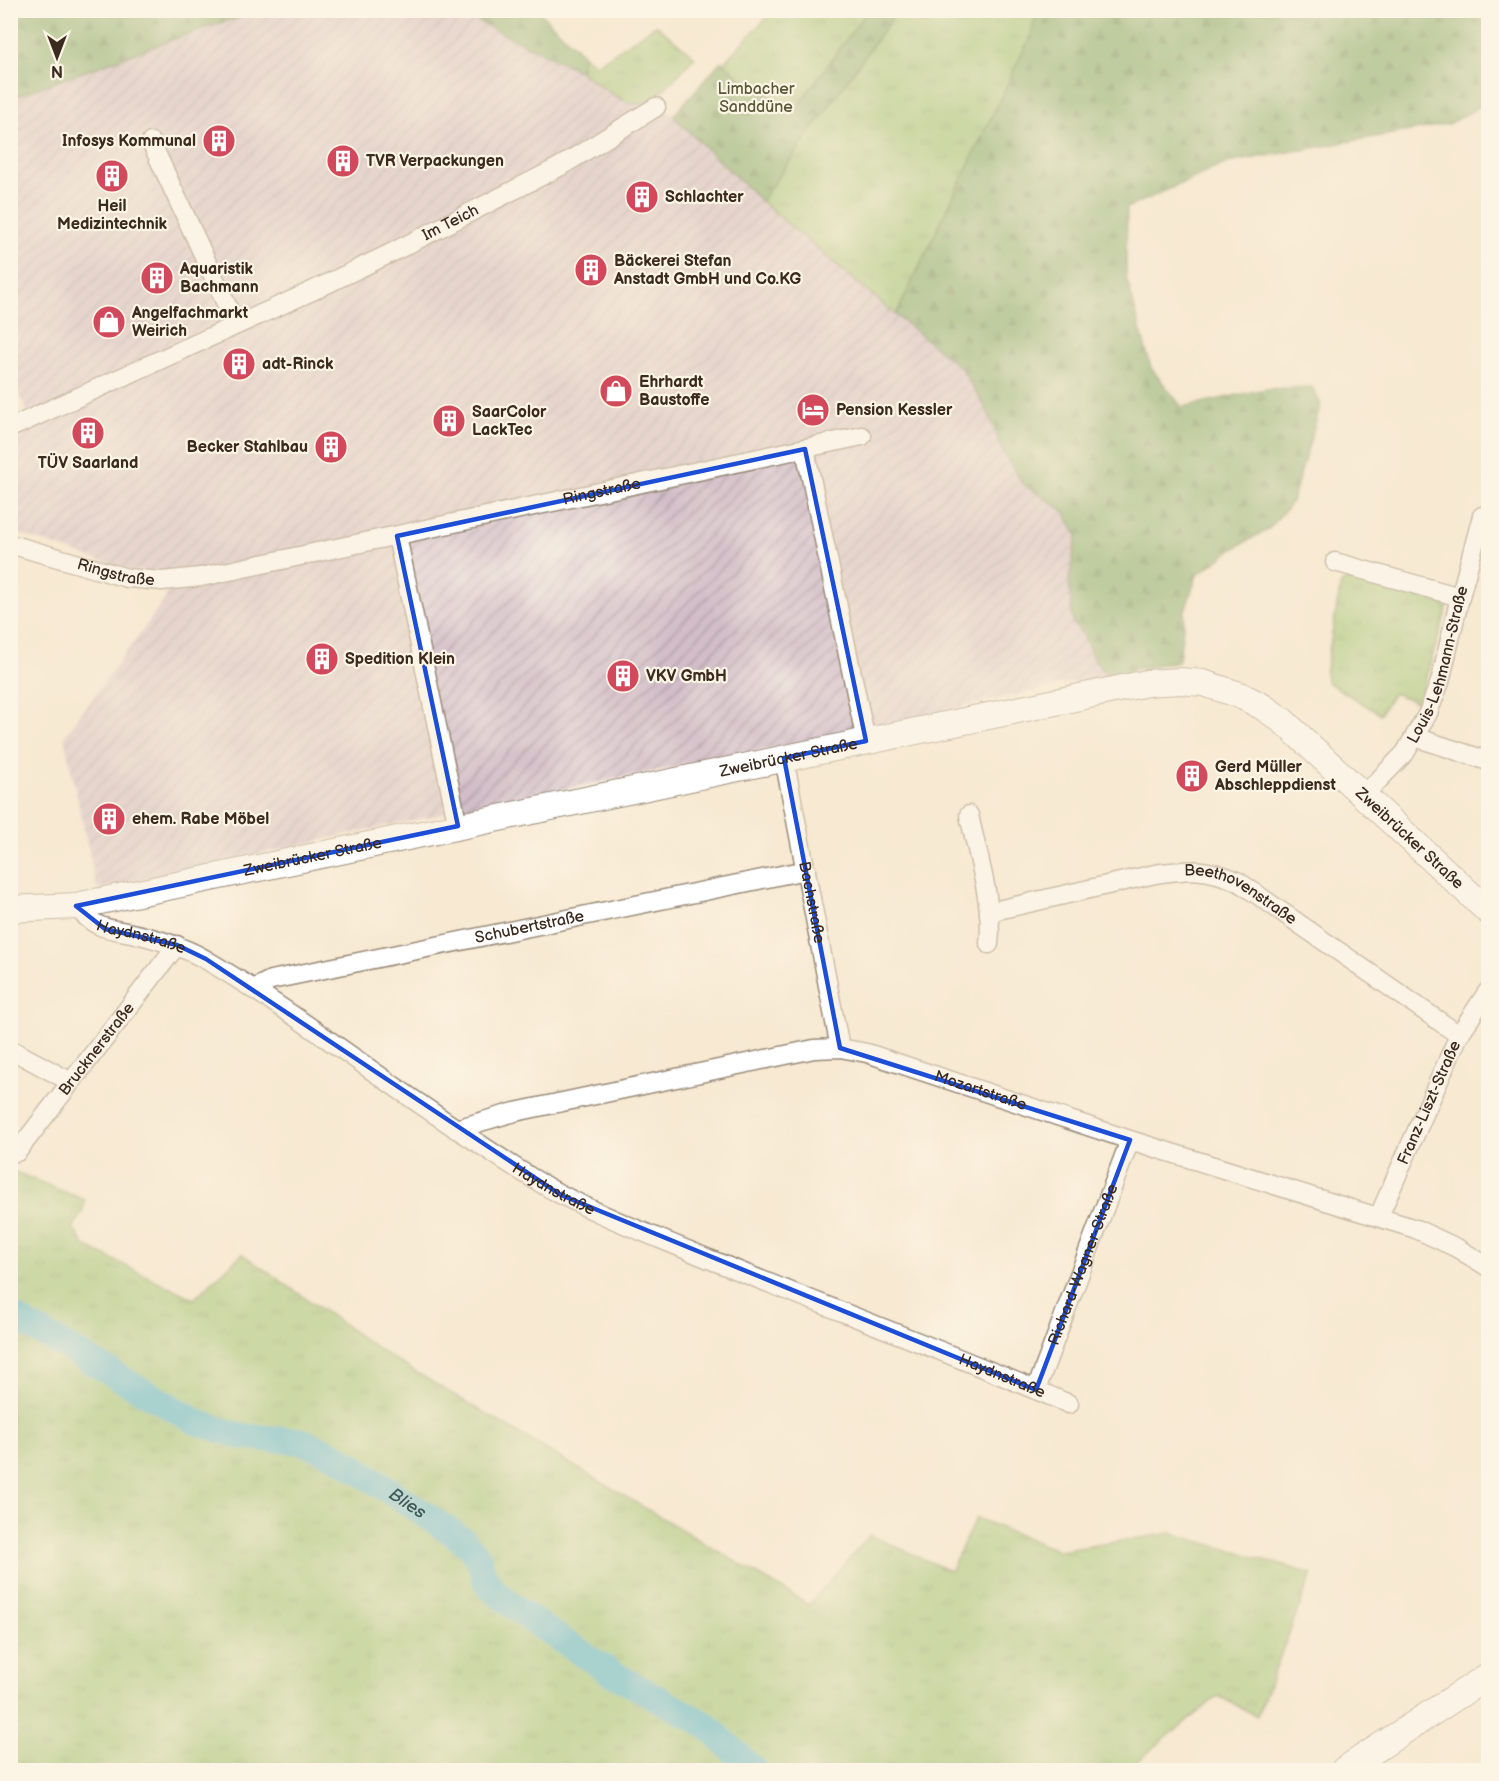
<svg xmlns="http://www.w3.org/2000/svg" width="1499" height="1781" font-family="'Balsamiq Sans',sans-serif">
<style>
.industrial{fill:url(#industrial-furrows)}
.grass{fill:url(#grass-tufts);stroke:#6a7647;stroke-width:1.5}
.forest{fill:url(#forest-firs);stroke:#5a6a40;stroke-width:1.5}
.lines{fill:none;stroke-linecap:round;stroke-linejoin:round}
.river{stroke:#4cb3ca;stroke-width:27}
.street-casing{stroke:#998a78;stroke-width:21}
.secondary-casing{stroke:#998a78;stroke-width:28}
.street{stroke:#fff;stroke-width:18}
.secondary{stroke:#fff;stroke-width:26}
.marked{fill:none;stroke:#1d4ed8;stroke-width:4.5;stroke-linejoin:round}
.labels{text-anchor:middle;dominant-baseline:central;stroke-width:4.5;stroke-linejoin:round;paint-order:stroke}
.park-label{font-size:16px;fill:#575837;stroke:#fcf5e5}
.poi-label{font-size:16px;font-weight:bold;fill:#3b2a1e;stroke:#fcf5e5;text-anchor:start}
.street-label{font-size:16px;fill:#3b2a1e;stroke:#fcf5e5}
.water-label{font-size:18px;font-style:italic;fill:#415a5a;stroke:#fcf5e5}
</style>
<defs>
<pattern id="industrial-furrows" width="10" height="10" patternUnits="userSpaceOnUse" patternTransform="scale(1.5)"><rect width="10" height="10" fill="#d2bdc8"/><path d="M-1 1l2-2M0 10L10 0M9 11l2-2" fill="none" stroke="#ac9aa2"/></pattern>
<pattern id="grass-tufts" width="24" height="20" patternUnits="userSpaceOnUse" patternTransform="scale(1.5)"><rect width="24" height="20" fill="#98c370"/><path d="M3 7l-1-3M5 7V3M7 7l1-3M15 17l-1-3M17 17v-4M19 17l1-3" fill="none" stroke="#7d9f5b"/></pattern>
<pattern id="forest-firs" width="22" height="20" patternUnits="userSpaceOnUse" patternTransform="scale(1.5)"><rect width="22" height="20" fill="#7aa962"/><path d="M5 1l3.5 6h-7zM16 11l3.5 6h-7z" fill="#658a50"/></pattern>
</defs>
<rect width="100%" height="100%" fill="#fcf5e5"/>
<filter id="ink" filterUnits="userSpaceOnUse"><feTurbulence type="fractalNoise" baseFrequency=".0167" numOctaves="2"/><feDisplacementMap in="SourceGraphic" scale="12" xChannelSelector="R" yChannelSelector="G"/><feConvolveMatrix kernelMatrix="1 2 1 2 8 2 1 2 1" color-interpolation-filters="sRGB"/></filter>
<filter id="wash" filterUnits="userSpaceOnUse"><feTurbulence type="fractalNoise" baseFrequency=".008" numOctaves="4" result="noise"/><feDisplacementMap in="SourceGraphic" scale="24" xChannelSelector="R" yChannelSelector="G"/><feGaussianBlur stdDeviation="1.35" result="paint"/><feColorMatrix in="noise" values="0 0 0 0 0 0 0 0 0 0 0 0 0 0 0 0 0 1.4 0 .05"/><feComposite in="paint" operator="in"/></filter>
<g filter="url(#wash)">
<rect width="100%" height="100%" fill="#f7e9d2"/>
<!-- industrial -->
<polygon class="industrial" points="264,11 457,11 579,71 621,99 637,104 653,98 761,201 961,368 987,410 1004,454 1023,484 1064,510 1077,535 1069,580 1073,624 1083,634 1094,660 1107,675 798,743 470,808 97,889 64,737 166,598 167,571 130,571 11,531 11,437 33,422 11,379 11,98 213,24"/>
<!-- grass -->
<g class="grass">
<polygon points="773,11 876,11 763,173 687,101"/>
<polygon points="897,11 1038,11 1030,37 896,315 761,201"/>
<path d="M656,25L695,57C682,70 655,104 637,104C621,104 593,80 579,71L584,55L596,65Z"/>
<polygon points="1347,580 1367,581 1448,606 1418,703 1394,693 1380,714 1327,682 1325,674 1341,583"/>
<polygon points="10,1170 85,1200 83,1211 73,1228 85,1246 194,1299 242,1254 390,1357 809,1605 870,1535 950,1571 976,1518 1059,1551 1171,1533 1312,1574 1257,1716 1218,1696 1126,1770 11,1770"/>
</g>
<!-- forest -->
<g class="forest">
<polygon points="11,10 264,10 264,11 213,25 11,98"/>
<polygon points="868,10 897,11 761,201 673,116 721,61 753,88 796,108"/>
<polygon points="457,11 538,11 584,55 579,71"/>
<polygon points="1038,11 1488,11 1488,102 1449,124 1227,163 1127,208 1126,276 1151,368 1182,407 1265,389 1312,387 1321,404 1292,502 1270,528 1233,549 1197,575 1185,611 1179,661 1107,675 1094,660 1083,634 1073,624 1069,580 1077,535 1064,511 1023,484 1004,454 987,410 961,368 896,315 1030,37"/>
</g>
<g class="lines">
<!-- river -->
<path class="river" id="s1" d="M10,1315L199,1423L243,1437L301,1441L337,1456L463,1540L478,1557L485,1579L494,1591L533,1621L613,1674L705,1724L754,1770"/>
</g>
</g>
<g filter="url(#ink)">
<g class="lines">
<defs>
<g id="street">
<polyline points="151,142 236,325"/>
<path id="s2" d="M10,428L312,291L389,254L561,166L656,107"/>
<polyline points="805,449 866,741"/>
<polyline points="397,536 458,826"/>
<path id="s3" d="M10,544L127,578L162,581L201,577L862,436"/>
<polyline points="1335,562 1460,597"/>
<polyline points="1415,737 1488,761"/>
<path id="s4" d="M784,758L840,1048"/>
<path id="s5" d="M1364,795L1405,753L1428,713L1440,682L1460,597L1482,516"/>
<path d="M969,815C977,853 994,906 989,944"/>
<path id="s6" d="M76,906C98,933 110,927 140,935C164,941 187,948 208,961C298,1014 381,1080 469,1137C499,1157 528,1177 560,1194C607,1219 659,1238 709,1259C829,1308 951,1353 1069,1404"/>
<path id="s7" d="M989,912L1155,874C1189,869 1206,867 1239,882L1459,1035"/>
<path id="s8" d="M253,989L271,980L806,870"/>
<polyline points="10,1049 71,1082"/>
<path id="s9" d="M456,1129L515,1112L814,1049L840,1048L867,1053L1130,1140L1416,1229L1457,1248L1488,1267"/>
<path id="s10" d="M17,1152L177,945"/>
<path id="s11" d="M1379,1216L1459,1035L1488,991"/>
<path id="s12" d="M1036,1390L1130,1140"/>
</g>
<g id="secondary">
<path id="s13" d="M10,909L76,906L1147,683L1180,681L1203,683L1240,695L1263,707L1283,721L1488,911"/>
<polyline points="1344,1770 1488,1676"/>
</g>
</defs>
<!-- street casing -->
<use href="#street" class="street-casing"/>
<!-- secondary casing -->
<use href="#secondary" class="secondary-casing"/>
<!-- street -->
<use href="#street" class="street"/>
<!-- secondary -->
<use href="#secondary" class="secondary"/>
</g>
</g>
<!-- marked area -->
<path d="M0 0H1499V1781H0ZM805,449L866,741L784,758L840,1048L1130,1140L1036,1390L561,1195L206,959L177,945L105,929L76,906L458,826L397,536Z" fill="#f7e9d2" fill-opacity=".55" fill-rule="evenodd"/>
<path class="marked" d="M805,449L866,741L784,758L840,1048L1130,1140L1036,1390L561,1195L206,959L177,945L105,929L76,906L458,826L397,536Z"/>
<!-- icons -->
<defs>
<symbol id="building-disc" viewBox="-11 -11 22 22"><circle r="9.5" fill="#d1495b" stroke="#fcf5e5"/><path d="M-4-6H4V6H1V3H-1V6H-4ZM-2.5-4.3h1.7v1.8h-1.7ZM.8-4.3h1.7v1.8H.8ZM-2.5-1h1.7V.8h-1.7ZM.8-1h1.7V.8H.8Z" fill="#fff"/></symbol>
<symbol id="shop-disc" viewBox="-11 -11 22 22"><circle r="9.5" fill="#d1495b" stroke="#fcf5e5"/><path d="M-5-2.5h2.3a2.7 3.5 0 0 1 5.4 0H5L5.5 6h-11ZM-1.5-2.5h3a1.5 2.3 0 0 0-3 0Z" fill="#fff"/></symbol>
<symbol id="hotel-disc" viewBox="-11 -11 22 22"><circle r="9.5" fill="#d1495b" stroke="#fcf5e5"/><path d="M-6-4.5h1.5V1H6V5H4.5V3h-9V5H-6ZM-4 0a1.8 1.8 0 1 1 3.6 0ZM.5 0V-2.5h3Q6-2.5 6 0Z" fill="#fff"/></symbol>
</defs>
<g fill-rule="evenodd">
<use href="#building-disc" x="200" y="122" width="38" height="38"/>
<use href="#building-disc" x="324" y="142" width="38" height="38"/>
<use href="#building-disc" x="93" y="157" width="38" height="38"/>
<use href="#building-disc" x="623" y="178" width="38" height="38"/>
<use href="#building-disc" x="572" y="251" width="38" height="38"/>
<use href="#building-disc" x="138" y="259" width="38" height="38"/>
<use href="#shop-disc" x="90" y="303" width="38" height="38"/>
<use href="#building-disc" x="220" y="345" width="38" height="38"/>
<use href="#shop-disc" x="597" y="372" width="38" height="38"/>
<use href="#hotel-disc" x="794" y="391" width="38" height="38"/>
<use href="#building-disc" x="430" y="402" width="38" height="38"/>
<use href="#building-disc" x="69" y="414" width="38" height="38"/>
<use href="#building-disc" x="312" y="428" width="38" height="38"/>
<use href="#building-disc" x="303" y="640" width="38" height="38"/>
<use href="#building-disc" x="604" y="657" width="38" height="38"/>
<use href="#building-disc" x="1173" y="757" width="38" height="38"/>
<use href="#building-disc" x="90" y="800" width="38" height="38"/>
</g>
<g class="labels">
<!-- park labels -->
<g class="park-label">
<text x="756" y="89">Limbacher<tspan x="756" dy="18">Sanddüne</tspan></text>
</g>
<!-- poi labels -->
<g class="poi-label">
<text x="196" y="141" text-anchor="end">Infosys Kommunal</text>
<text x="366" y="161">TVR Verpackungen</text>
<text x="665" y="197">Schlachter</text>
<text x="112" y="206" text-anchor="middle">Heil<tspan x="112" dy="18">Medizintechnik</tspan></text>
<text x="614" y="261">Bäckerei Stefan<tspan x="614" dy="18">Anstadt GmbH und Co.KG</tspan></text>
<text x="180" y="269">Aquaristik<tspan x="180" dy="18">Bachmann</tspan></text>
<text x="132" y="313">Angelfachmarkt<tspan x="132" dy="18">Weirich</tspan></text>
<text x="262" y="364">adt-Rinck</text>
<text x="639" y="382">Ehrhardt<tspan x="639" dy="18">Baustoffe</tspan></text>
<text x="836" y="410">Pension Kessler</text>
<text x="472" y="412">SaarColor<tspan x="472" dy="18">LackTec</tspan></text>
<text x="308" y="447" text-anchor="end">Becker Stahlbau</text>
<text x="88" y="463" text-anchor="middle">TÜV Saarland</text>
<text x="345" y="659">Spedition Klein</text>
<text x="646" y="676">VKV GmbH</text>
<text x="1215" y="767">Gerd Müller<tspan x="1215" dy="18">Abschleppdienst</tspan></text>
<text x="132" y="819">ehem. Rabe Möbel</text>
</g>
<!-- street labels -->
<g class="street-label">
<text stroke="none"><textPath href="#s2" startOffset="486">Im Teich</textPath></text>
<text stroke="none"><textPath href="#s3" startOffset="606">Ringstraße</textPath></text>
<text stroke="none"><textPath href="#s3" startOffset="110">Ringstraße</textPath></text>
<text stroke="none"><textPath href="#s5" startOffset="154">Louis-Lehmann-Straße</textPath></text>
<text stroke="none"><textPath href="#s13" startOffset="794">Zweibrücker Straße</textPath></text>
<text stroke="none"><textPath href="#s13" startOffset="1478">Zweibrücker Straße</textPath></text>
<text stroke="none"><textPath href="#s13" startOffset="308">Zweibrücker Straße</textPath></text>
<text stroke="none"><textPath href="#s7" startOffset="262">Beethovenstraße</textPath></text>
<text stroke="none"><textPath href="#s4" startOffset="147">Bachstraße</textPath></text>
<text stroke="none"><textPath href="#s8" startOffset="284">Schubertstraße</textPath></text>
<text stroke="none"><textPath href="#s6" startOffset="74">Haydnstraße</textPath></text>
<text stroke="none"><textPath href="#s10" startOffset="130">Brucknerstraße</textPath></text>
<text stroke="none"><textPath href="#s9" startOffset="540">Mozartstraße</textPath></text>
<text stroke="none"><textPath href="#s11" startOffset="124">Franz-Liszt-Straße</textPath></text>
<text stroke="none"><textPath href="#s6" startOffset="560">Haydnstraße</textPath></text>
<text stroke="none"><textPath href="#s12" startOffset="134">Richard-Wagner-Straße</textPath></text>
<text stroke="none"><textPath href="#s6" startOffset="1046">Haydnstraße</textPath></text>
</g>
<!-- water labels -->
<g class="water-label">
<text stroke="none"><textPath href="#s1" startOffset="446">Blies</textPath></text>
</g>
</g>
<!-- margin -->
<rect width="1499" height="1781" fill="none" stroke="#fcf5e5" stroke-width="36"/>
<!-- north arrow -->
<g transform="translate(57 57) rotate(180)" stroke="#fcf5e5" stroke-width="4.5" paint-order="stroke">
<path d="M0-4.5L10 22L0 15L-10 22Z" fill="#3b2a1e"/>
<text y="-9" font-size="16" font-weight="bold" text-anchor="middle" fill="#3b2a1e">N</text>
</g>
</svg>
